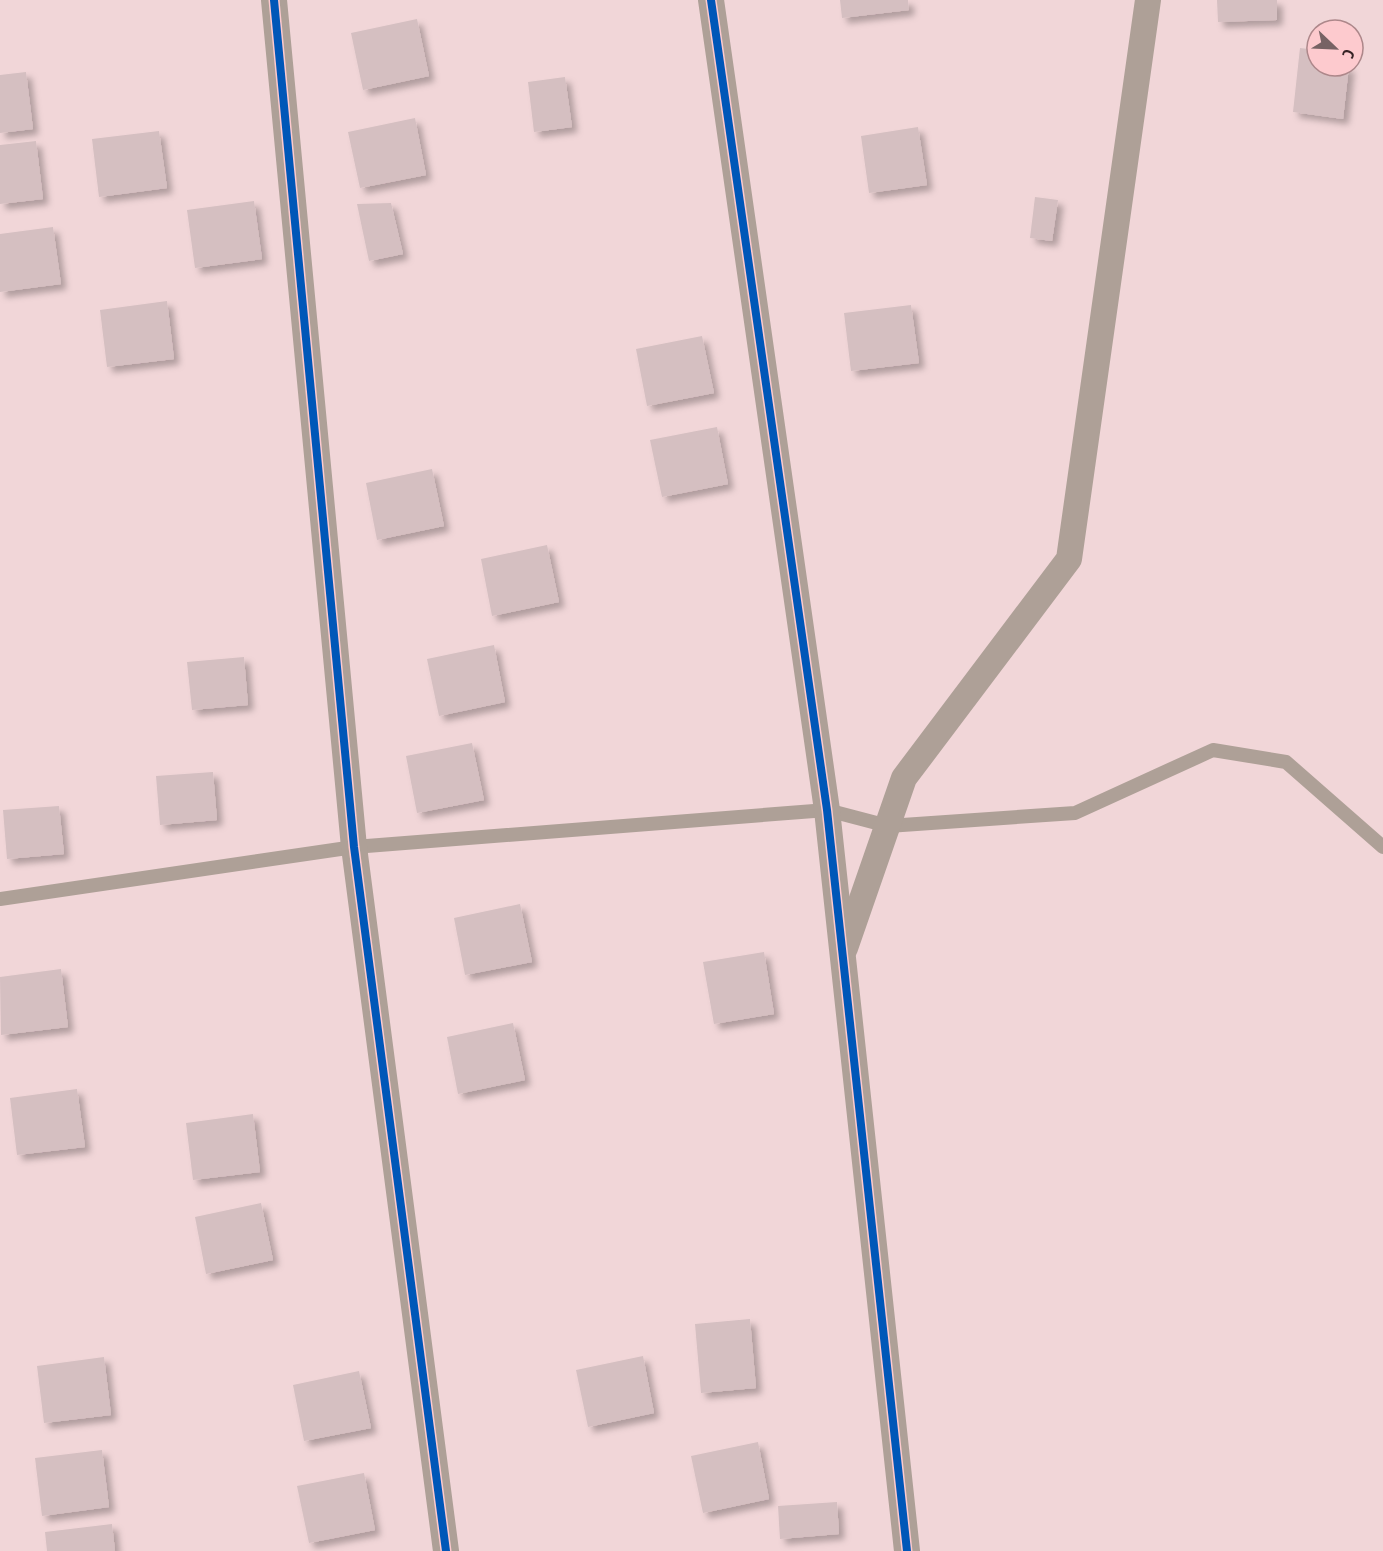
<svg xmlns="http://www.w3.org/2000/svg" width="1383" height="1551" font-family="'PT Sans Narrow',sans-serif">
<style>
.building{fill:#d5bfc1;filter:url(#shadow)}
.lines{fill:none;stroke-linecap:round;stroke-linejoin:round}
.lane{stroke:#aea097;stroke-width:14}
.street{stroke:#aea097;stroke-width:26}
.cycleway-casing{stroke:#fdcace;stroke-width:11}
.cycleway{stroke:#0057b8;stroke-width:8}
</style>
<defs>
<filter id="shadow"><feDropShadow dx="5.5" dy="5.5" stdDeviation="3" flood-color="#0004"/></filter>
</defs>
<rect width="100%" height="100%" fill="#f1d6d8"/>
<!-- building -->
<g class="building">
<polygon points="840,0 908,0 909,10 842,18"/>
<polygon points="1217,0 1277,0 1277,20 1218,22"/>
<polygon points="417,19 429,76 363,90 351,33"/>
<polygon points="1300,48 1317,50 1317,66 1349,66 1343,119 1293,112"/>
<polygon points="26,72 33,129 0,133 0,75"/>
<polygon points="565,77 572,127 534,132 528,82"/>
<polygon points="415,118 426,175 360,188 348,132"/>
<polygon points="918,127 927,185 869,193 861,136"/>
<polygon points="159,131 167,188 99,197 92,139"/>
<polygon points="36,141 43,199 0,204 0,145"/>
<polygon points="1035,197 1058,200 1052,241 1030,238"/>
<polygon points="254,201 262,259 195,268 187,210"/>
<polygon points="391,203 403,254 369,261 357,204"/>
<polygon points="53,227 61,284 0,292 0,234"/>
<polygon points="167,301 174,359 107,367 100,310"/>
<polygon points="911,305 919,363 851,371 844,313"/>
<polygon points="702,336 714,393 647,406 636,349"/>
<polygon points="717,427 728,484 662,497 650,440"/>
<polygon points="432,469 444,526 377,540 366,483"/>
<polygon points="547,545 559,602 492,616 481,559"/>
<polygon points="494,645 505,702 439,716 427,659"/>
<polygon points="244,657 248,705 192,710 187,662"/>
<polygon points="472,743 484,800 417,813 406,756"/>
<polygon points="213,772 217,820 160,825 156,776"/>
<polygon points="59,806 64,854 7,859 3,810"/>
<polygon points="520,904 532,962 465,975 454,918"/>
<polygon points="764,952 774,1014 714,1024 703,962"/>
<polygon points="61,969 68,1027 1,1035 0,977"/>
<polygon points="513,1023 525,1080 458,1094 447,1037"/>
<polygon points="77,1089 85,1147 17,1155 10,1098"/>
<polygon points="253,1114 260,1172 193,1180 186,1123"/>
<polygon points="261,1203 273,1260 206,1274 195,1217"/>
<polygon points="750,1319 756,1388 701,1393 695,1324"/>
<polygon points="643,1356 654,1413 588,1427 576,1370"/>
<polygon points="104,1357 111,1415 44,1423 37,1366"/>
<polygon points="359,1371 371,1428 304,1441 293,1385"/>
<polygon points="758,1442 769,1499 703,1513 691,1456"/>
<polygon points="102,1450 109,1507 42,1516 35,1458"/>
<polygon points="364,1473 375,1530 309,1543 297,1486"/>
<polygon points="837,1502 839,1534 780,1539 778,1506"/>
<polygon points="112,1524 115,1551 47,1551 45,1532"/>
</g>
<g class="lines">
<!-- lane -->
<polyline class="lane" points="0,899 354,847 827,810 888,826 1075,813 1213,750 1286,762 1383,847"/>
<!-- street -->
<g class="street">
<polyline points="274,0 354,847 446,1551"/>
<polyline points="711,0 827,810 907,1551"/>
<polyline points="845,948 904,778 1069,559 1148,0"/>
</g>
<defs>
<g id="cycleway">
<polyline points="274,0 354,847 446,1551"/>
<polyline points="711,0 827,810 907,1551"/>
</g>
</defs>
<!-- cycleway casing -->
<use href="#cycleway" class="cycleway-casing"/>
<!-- cycleway -->
<use href="#cycleway" class="cycleway"/>
</g>
<!-- north arrow -->
<g transform="translate(1335 48) rotate(113)"><circle r="28" fill="#fdcace" stroke="#ad878a" stroke-width="1.5"/>
<path d="M0-4.5L10 22L0 15L-10 22Z" fill="#776264"/>
<text y="-9" font-size="16" font-weight="bold" text-anchor="middle" fill="#362325">С</text>
</g>
</svg>
